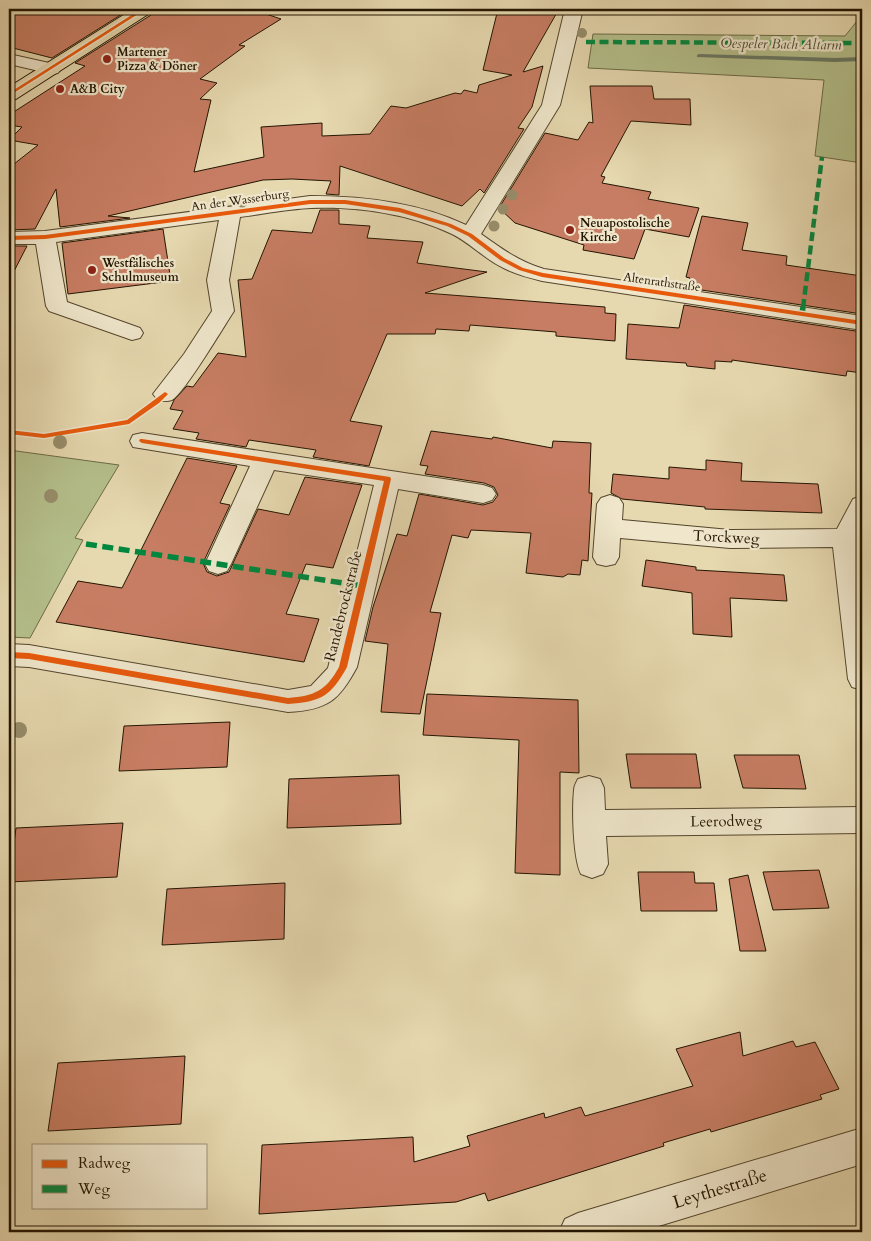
<svg xmlns="http://www.w3.org/2000/svg" width="871" height="1241" font-family="Cardo,serif">
<style>
.green{fill:#b4bf8b;stroke:#6c6a46}
.lines{fill:none;stroke-linecap:round;stroke-linejoin:round}
.stream{fill:#697965;fill-rule:evenodd}
.building{fill:#c77d63;stroke:#231501}
.minor-casing{stroke:#54462c;stroke-width:2}
.major-casing{stroke:#231501;stroke-width:2}
.minor{fill:#efe6cb;fill-rule:evenodd}
.major{fill:#e6d8af;fill-rule:evenodd}
.quiet-far1{stroke:#00873e;stroke-width:4.5;stroke-dasharray:9 4.5;stroke-linecap:butt}
.quiet{stroke:#00873e;stroke-width:5.5;stroke-dasharray:11 5.5;stroke-linecap:butt}
.cycleway-casing{stroke:#efe6cb;stroke-width:3}
.cycleway{fill:#e8590c;fill-rule:evenodd}
.tree{fill:#978d6a}
.poi-dot{fill:#8f2418;stroke:#efe6cb;stroke-width:2}
.labels{text-anchor:middle;dominant-baseline:central;stroke-width:4.5;stroke-linejoin:round;paint-order:stroke}
.far-poi-label{font-size:12px;font-weight:bold;fill:#231501;stroke:#efe6cb;text-anchor:start}
.far-street-label{font-size:12px;fill:#231501;stroke:#efe6cb}
.far-water-label{font-size:14px;font-style:italic;fill:#4c4f3b;stroke:#efe6cb}
.street-label{font-size:15px;fill:#231501;stroke:#efe6cb}
.near-street-label{font-size:18px;fill:#231501;stroke:#efe6cb}
</style>
<rect width="100%" height="100%" fill="#e6d8af"/>
<filter id="stains"><feTurbulence type="fractalNoise" baseFrequency=".004" numOctaves="4"/><feColorMatrix values="0 0 0 0 .2 0 0 0 0 .09 0 0 0 0 .02 0 0 0 .5 -.17"/></filter>
<radialGradient id="worn" r=".72"><stop offset=".6" stop-color="#630" stop-opacity="0"/><stop offset="1" stop-color="#630" stop-opacity=".3"/></radialGradient>
<!-- green -->
<g class="green">
<polygon points="862,15 862,163 815,156 824,80 588,68 593,34 845,36"/>
<polygon points="9,450 119,465 75,538 83,540 30,638 9,637"/>
</g>
<g class="lines">
<!-- stream -->
<polygon class="stream" points="699,54 835,58 862,57 862,61 835,62 697,57 697,55"/>
</g>
<!-- building -->
<g class="building">
<polygon points="9,9 130,9 52,58 9,47"/>
<polygon points="155,9 251,9 281,19 239,45 245,46 200,79 217,83 200,99 211,100 194,172 264,157 261,127 322,123 322,136 370,134 391,106 406,108 455,93 461,94 464,90 477,93 479,85 512,75 483,70 498,9 559,9 523,72 543,66 532,107 518,128 524,129 484,193 480,189 462,206 340,166 339,195 326,194 331,181 292,179 263,180 108,216 130,218 60,227 56,189 35,229 9,230 9,168 38,145 9,140 22,127 9,125 9,115 85,66 75,63 151,15"/>
<polygon points="590,86 652,86 654,99 690,99 691,125 631,121 601,176 605,177 602,183 651,192 648,199 699,208 689,237 645,229 634,259 583,250 584,245 515,223 499,208 545,133 578,140 589,122 593,123"/>
<polygon points="320,210 339,210 339,224 370,226 367,238 423,242 417,263 487,272 425,293 605,307 605,313 616,314 615,341 556,336 556,332 470,325 469,331 436,329 435,334 387,334 350,421 382,426 369,466 313,457 316,450 249,440 246,447 196,439 199,433 173,429 183,411 170,409 174,400 187,386 193,387 218,353 246,357 238,280 252,279 272,230 312,233"/>
<polygon points="702,216 748,223 742,250 787,256 786,265 862,276 862,314 688,288 690,278 686,277"/>
<polygon points="163,229 171,281 68,294 62,243"/>
<polygon points="9,246 27,246 9,281"/>
<polygon points="684,305 862,332 862,373 847,371 846,376 732,360 732,362 715,361 715,369 687,366 686,363 626,359 628,324 679,328"/>
<polygon points="431,431 492,439 493,437 552,448 553,441 591,443 589,493 592,493 588,561 582,560 580,575 568,574 563,577 526,573 531,533 471,530 468,538 452,535 430,612 441,613 420,714 381,712 388,644 365,641 373,607 397,534 407,536 419,494 483,505 493,502 498,495 494,487 484,483 425,474 428,466 420,465"/>
<polygon points="187,458 237,466 220,503 230,505 203,563 207,572 217,576 229,572 258,509 289,515 305,477 362,485 333,568 306,564 286,614 319,619 304,662 56,622 78,581 122,588"/>
<polygon points="706,460 742,463 741,481 818,484 822,513 705,509 705,507 622,499 611,493 613,474 669,479 669,467 706,470"/>
<polygon points="646,560 696,567 696,570 784,575 787,601 730,598 732,637 693,634 692,593 642,586"/>
<polygon points="427,694 578,700 579,773 560,772 560,875 515,873 519,740 423,735"/>
<polygon points="230,722 227,767 119,771 124,726"/>
<polygon points="626,754 696,754 701,788 631,788"/>
<polygon points="734,755 799,755 806,789 743,788"/>
<polygon points="399,775 401,824 287,828 289,779"/>
<polygon points="123,823 117,877 9,882 16,828"/>
<polygon points="819,870 829,908 773,910 763,872"/>
<polygon points="638,872 694,872 695,883 714,883 717,911 641,911"/>
<polygon points="748,875 766,951 740,951 729,879"/>
<polygon points="285,883 284,939 162,945 167,889"/>
<polygon points="740,1032 743,1056 793,1041 796,1047 815,1042 839,1089 820,1095 822,1099 711,1132 710,1129 663,1143 664,1146 488,1201 485,1193 456,1202 259,1214 262,1145 413,1137 414,1162 470,1146 467,1136 544,1113 545,1118 581,1107 585,1116 693,1086 676,1049"/>
<polygon points="185,1056 181,1124 48,1131 58,1063"/>
</g>
<g class="lines">
<defs>
<g id="minor">
<path d="M565,9H583L560,105L481,234C502,249 520,262 544,269L862,316V330L542,281C526,277 511,273 496,264C481,255 468,242 452,234C410,214 358,206 311,208C288,209 263,214 240,217L229,280L234,311C224,326 184,394 172,400C166,402 162,401 157,399L153,394L184,354L212,311L207,280L219,220L56,242L67,302L140,328L143,333L140,338L132,340L49,311L46,306L36,244H9V232L45,231L310,196C362,196 418,202 466,225L542,105Z"/>
<polygon points="9,54 58,65 61,69 58,73 52,74 9,64"/>
<path d="M142,433L483,485L492,488L496,494L492,500L483,503L398,489L357,667C339,701 327,710 288,712L29,667L9,666V644L29,645L288,690L311,686L328,668L374,485L274,470L231,564L227,571L218,574L209,571L205,564L250,466L133,447L130,441L133,435Z"/>
<polygon points="610,495 619,498 623,504 622,520 730,530 837,529 853,499 862,496 862,530 858,538 862,571 862,690 852,687 848,679 833,547 730,548 620,538 619,557 615,564 606,566 597,564 593,557 597,504 601,498"/>
<path d="M589,776L600,779L604,788L605,810L862,807V833L606,836L608,864L603,874L592,878L581,874C573,858 572,809 574,790C574,786 576,783 578,779Z"/>
<polygon points="862,1128 862,1164 639,1232 559,1232 565,1219 578,1213"/>
</g>
<polygon id="major" points="133,9 153,9 150,13 16,99 9,100 9,87"/>
</defs>
<!-- minor casing -->
<use href="#minor" class="minor-casing"/>
<!-- major casing -->
<use href="#major" class="major-casing"/>
<!-- minor -->
<use href="#minor" class="minor"/>
<!-- major -->
<use href="#major" class="major"/>
<!-- quiet-far1 -->
<g class="quiet-far1">
<polyline points="586,42 862,43"/>
<polyline points="803,308 822,157"/>
</g>
<!-- quiet -->
<g class="quiet">
<polyline points="802,314 803,307"/>
<polyline points="86,544 363,586"/>
</g>
<defs>
<g id="cycleway">
<polygon points="141,9 146,9 9,96 9,93"/>
<polygon points="310,200 345,200 400,208 451,224 472,234 504,258 523,268 543,273 862,321 862,325 542,277 519,270 500,260 468,236 447,226 399,212 345,204 310,204 45,239 9,240 9,236 45,235"/>
<polygon points="165,392 168,394 159,403 129,424 44,438 9,434 9,430 44,434 127,420"/>
<path d="M140,439H142L390,477L391,479L347,667C331,696 321,702 288,704L29,659L9,658V652L29,653L288,698C314,696 326,691 339,667L384,481L142,443L139,441Z"/>
</g>
</defs>
<!-- cycleway casing -->
<use href="#cycleway" class="cycleway-casing"/>
<!-- cycleway -->
<use href="#cycleway" class="cycleway"/>
</g>
<!-- trees -->
<g class="tree">
<circle cx="582" cy="33" r="5"/>
<circle cx="512" cy="195" r="5.5"/>
<circle cx="242" cy="202" r="5.5"/>
<circle cx="503" cy="209" r="5.5"/>
<circle cx="494" cy="226" r="5.5"/>
<circle cx="60" cy="442" r="7"/>
<circle cx="51" cy="496" r="7"/>
<circle cx="19" cy="730" r="8"/>
</g>
<!-- markers -->
<g class="poi-dot">
<circle cx="107" cy="59" r="5"/>
<circle cx="60" cy="89" r="5"/>
<circle cx="570" cy="230" r="5"/>
<circle cx="92" cy="270" r="5"/>
</g>
<g class="labels">
<!-- far-poi labels -->
<g class="far-poi-label">
<text x="117" y="52">Martener<tspan x="117" dy="14">Pizza &amp; Döner</tspan></text>
<text x="70" y="89">A&amp;B City</text>
<text x="580" y="223">Neuapostolische<tspan x="580" dy="14">Kirche</tspan></text>
<text x="102" y="263">Westfälisches<tspan x="102" dy="14">Schulmuseum</tspan></text>
</g>
<!-- far-street labels -->
<g class="far-street-label">
<text transform="translate(240 200) rotate(-8)">An der Wasserburg</text>
<text transform="translate(662 282) rotate(8)">Altenrathstraße</text>
</g>
<!-- far-water labels -->
<g class="far-water-label">
<text transform="translate(781 44) rotate(1)">Oespeler Bach Altarm</text>
</g>
<!-- street labels -->
<g class="street-label">
<text transform="translate(726 537) rotate(3)">Torckweg</text>
<text transform="translate(343 606) rotate(-76)">Randebrockstraße</text>
<text transform="translate(726 821) rotate(-1)">Leerodweg</text>
</g>
<!-- near-street labels -->
<g class="near-street-label">
<text transform="translate(720 1189) rotate(-17)">Leythestraße</text>
</g>
</g>
<!-- margin -->
<rect width="871" height="1241" fill="none" stroke="#e6d8af" stroke-width="30"/>
<rect x="10" y="10" width="851" height="1221" fill="none" stroke="#231501" stroke-width="2.5"/>
<rect x="15" y="15" width="841" height="1211" fill="none" stroke="#231501"/>
<!-- legend -->
<rect x="32" y="1144" width="175" height="65" fill="#efe6cb" stroke="#9d927a"/>
<rect x="42" y="1160" width="25" height="8" fill="#e8590c" stroke="#9d927a"/>
<text x="78" y="1168" font-size="15" fill="#231501">Radweg</text>
<rect x="42" y="1185" width="25" height="8" fill="#00873e" stroke="#9d927a"/>
<text x="78" y="1194" font-size="15" fill="#231501">Weg</text>
<rect width="100%" height="100%" filter="url(#stains)"/>
<rect width="100%" height="100%" fill="url(#worn)"/>
</svg>
